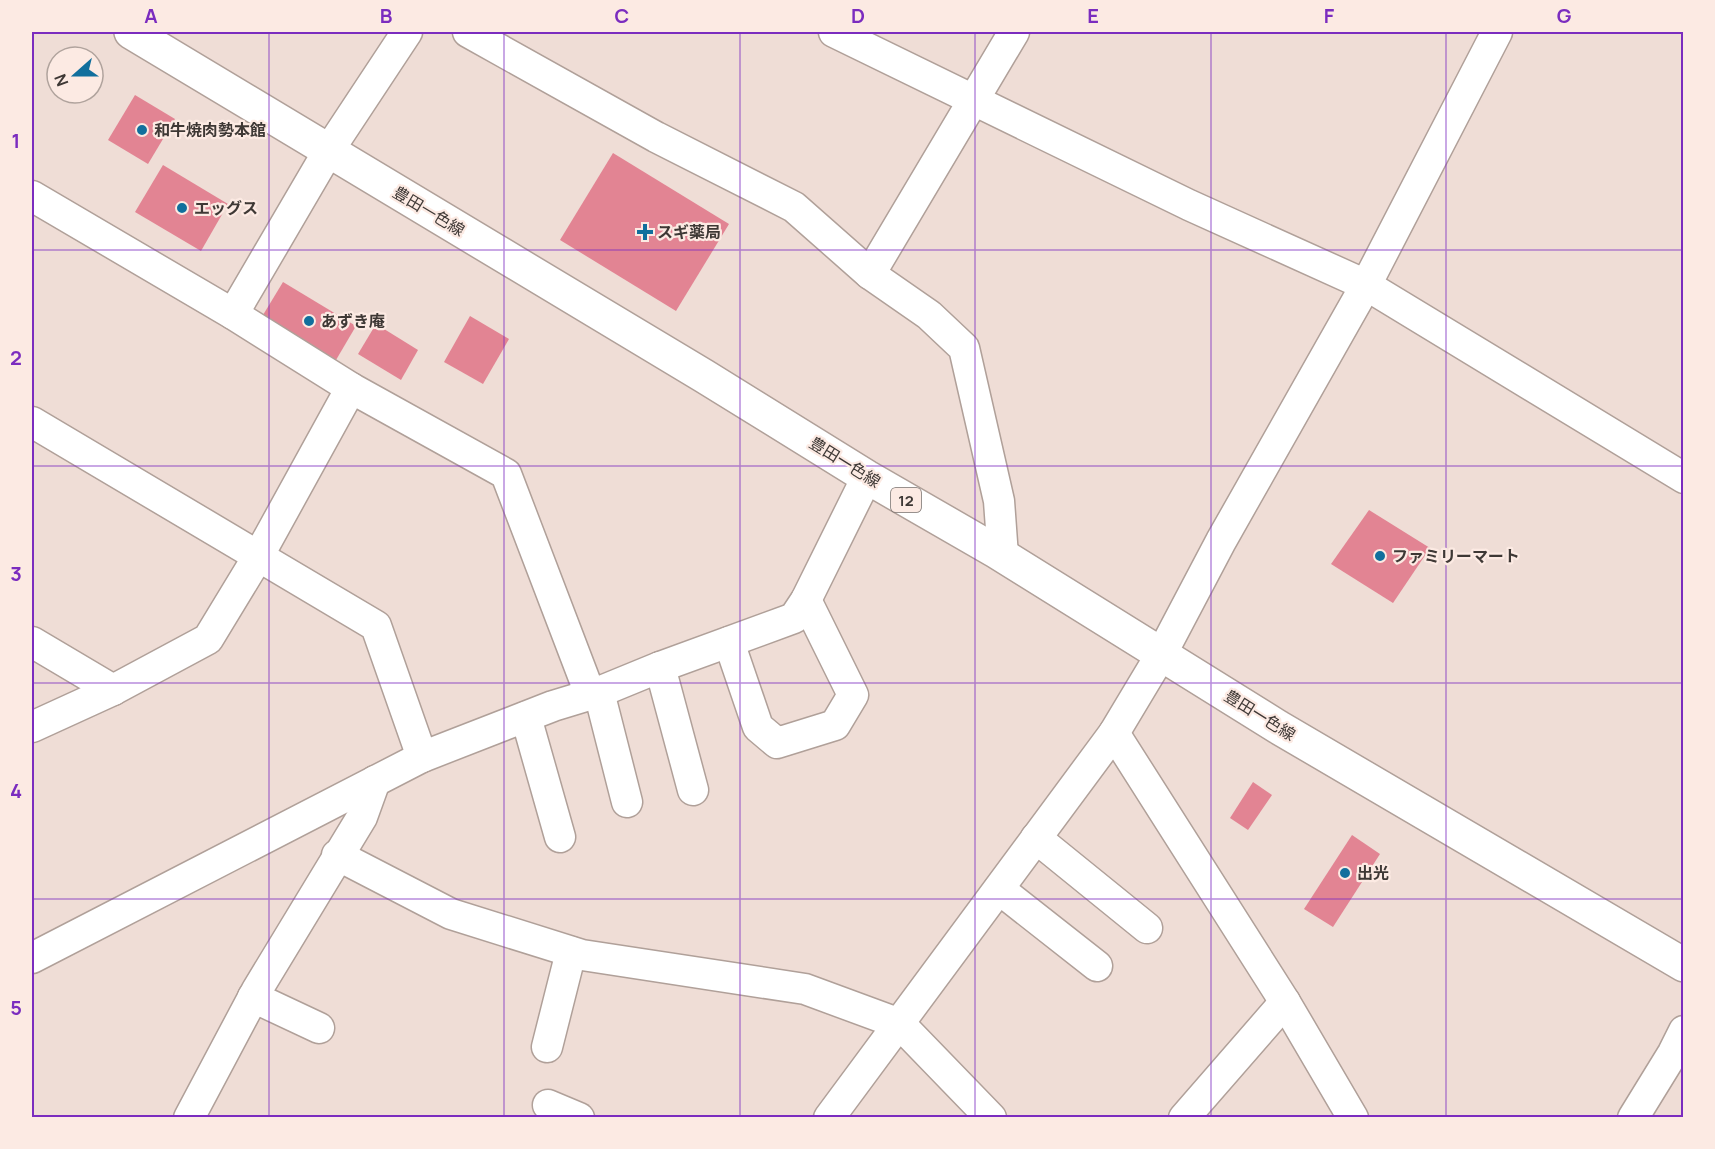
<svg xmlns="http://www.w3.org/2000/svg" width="1715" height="1149" font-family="Manrope,'Noto Sans JP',sans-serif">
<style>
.building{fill:#e28493}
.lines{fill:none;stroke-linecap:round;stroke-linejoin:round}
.minor-casing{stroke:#b0a099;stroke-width:33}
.major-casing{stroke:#b0a099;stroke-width:36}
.minor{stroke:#fff;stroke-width:30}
.major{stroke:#fff;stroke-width:33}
.grid{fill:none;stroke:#7b2cbf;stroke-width:1.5;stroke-opacity:0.55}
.poi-dot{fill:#116f9d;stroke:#fceae3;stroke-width:2}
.labels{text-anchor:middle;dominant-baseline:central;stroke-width:4.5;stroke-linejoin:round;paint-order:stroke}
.shield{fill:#fceae3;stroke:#776d69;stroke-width:1.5}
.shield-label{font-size:15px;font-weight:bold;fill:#3e3835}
.poi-label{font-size:16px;font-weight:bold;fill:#3e3835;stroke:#fceae3;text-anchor:start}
.street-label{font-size:16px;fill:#3e3835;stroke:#fceae3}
.neatline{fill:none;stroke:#7b2cbf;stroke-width:2}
.grid-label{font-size:20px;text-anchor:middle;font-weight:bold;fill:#7b2cbf}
</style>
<rect width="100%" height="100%" fill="#efddd6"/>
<!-- building -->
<g class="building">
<polygon points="135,95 175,119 148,164 108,140"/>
<polygon points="613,153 729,224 676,311 560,240"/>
<polygon points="163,165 228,204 201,251 135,212"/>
<polygon points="283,282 356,326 336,360 263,315"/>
<polygon points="470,316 509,339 483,384 444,362"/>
<polygon points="376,324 418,350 401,380 358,354"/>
<polygon points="1369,510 1430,548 1393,603 1331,564"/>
<polygon points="1253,782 1272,795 1248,830 1230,818"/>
<polygon points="1352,835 1380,854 1333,927 1304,909"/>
</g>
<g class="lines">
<defs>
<g id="minor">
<polyline points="468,32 656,137 794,207 870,274 929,315 964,348 999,501 1003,556"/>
<polyline points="834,32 1189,205 1366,285 1684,478"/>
<polyline points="32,196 233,314 351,388 259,555 208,639 113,690 32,727"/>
<polyline points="870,274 1014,32"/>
<polyline points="233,314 329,150 407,32"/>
<polyline points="351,388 506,474 590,694"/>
<polyline points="32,422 376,626 422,757"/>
<polyline points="32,642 113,690"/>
<polyline points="729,642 758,727 777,743 835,725 853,695 806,600"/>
<polyline points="660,667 693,790"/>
<polyline points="599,692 627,802"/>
<polyline points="526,717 560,837"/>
<polyline points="1114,733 1285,1002 1353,1118"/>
<polyline points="1036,838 1147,928"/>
<polyline points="337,855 451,914 582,955 805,989 900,1024 991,1118"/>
<polyline points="999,889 1097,966"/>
<polyline points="32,958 422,757 553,706 599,692 660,667 794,618 806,600 867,477"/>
<polyline points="253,997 319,1028"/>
<polyline points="547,1047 571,952"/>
<polyline points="548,1105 579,1118"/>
<polyline points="189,1118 257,990 362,817 375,781"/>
<polyline points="829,1118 1114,733 1162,653 1221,541 1366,285 1497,32"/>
<polyline points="1184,1118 1285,1002"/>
<polyline points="1633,1118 1673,1053 1684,1031"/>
</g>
<polyline id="major" points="131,32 704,376 867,477 997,552 1278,727 1684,965"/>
</defs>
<!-- minor casing -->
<use href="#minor" class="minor-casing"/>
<!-- major casing -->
<use href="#major" class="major-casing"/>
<!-- minor -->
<use href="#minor" class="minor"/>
<!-- major -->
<use href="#major" class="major"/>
</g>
<!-- grid -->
<path class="grid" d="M269,32V1118M504,32V1118M740,32V1118M975,32V1118M1211,32V1118M1446,32V1118M32,250H1684M32,466H1684M32,683H1684M32,899H1684"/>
<!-- markers -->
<g class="poi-dot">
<circle cx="142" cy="130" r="6"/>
<circle cx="182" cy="208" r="6"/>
<path d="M642 223h6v6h6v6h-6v6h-6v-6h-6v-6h6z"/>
<circle cx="309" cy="321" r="6"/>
<circle cx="1380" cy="556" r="6"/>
<circle cx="1345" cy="873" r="6"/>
</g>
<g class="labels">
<!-- shield labels -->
<rect class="shield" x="891" y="488" width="30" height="24" rx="4.5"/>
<g class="shield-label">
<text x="906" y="500">12</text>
</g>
<!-- poi labels -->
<g class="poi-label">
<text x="154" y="130">和牛焼肉勢本館</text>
<text x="194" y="208">エッグス</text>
<text x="657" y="232">スギ薬局</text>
<text x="321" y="321">あずき庵</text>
<text x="1392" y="556">ファミリーマート</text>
<text x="1357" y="873">出光</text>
</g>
<!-- street labels -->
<g class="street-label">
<text transform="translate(429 211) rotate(31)">豊田一色線</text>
<text transform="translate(845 462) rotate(32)">豊田一色線</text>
<text transform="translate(1260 715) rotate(32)">豊田一色線</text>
</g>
</g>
<!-- border -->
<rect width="1715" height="1149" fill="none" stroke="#fceae3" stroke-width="66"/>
<!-- north arrow -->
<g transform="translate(75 75) rotate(249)"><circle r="28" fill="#fceae3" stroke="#b0a39d" stroke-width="1.5"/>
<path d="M0-4.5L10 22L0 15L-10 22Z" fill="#116f9d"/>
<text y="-9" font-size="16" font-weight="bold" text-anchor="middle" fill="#3e3835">N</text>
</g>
<rect x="33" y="33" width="1649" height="1083" class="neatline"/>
<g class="grid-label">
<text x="151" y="23">A</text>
<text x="386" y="23">B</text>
<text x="622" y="23">C</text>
<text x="858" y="23">D</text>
<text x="1093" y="23">E</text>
<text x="1329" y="23">F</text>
<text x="1564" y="23">G</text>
<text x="16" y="148">1</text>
<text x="16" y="365">2</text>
<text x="16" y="581">3</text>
<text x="16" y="798">4</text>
<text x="16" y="1015">5</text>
</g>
</svg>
